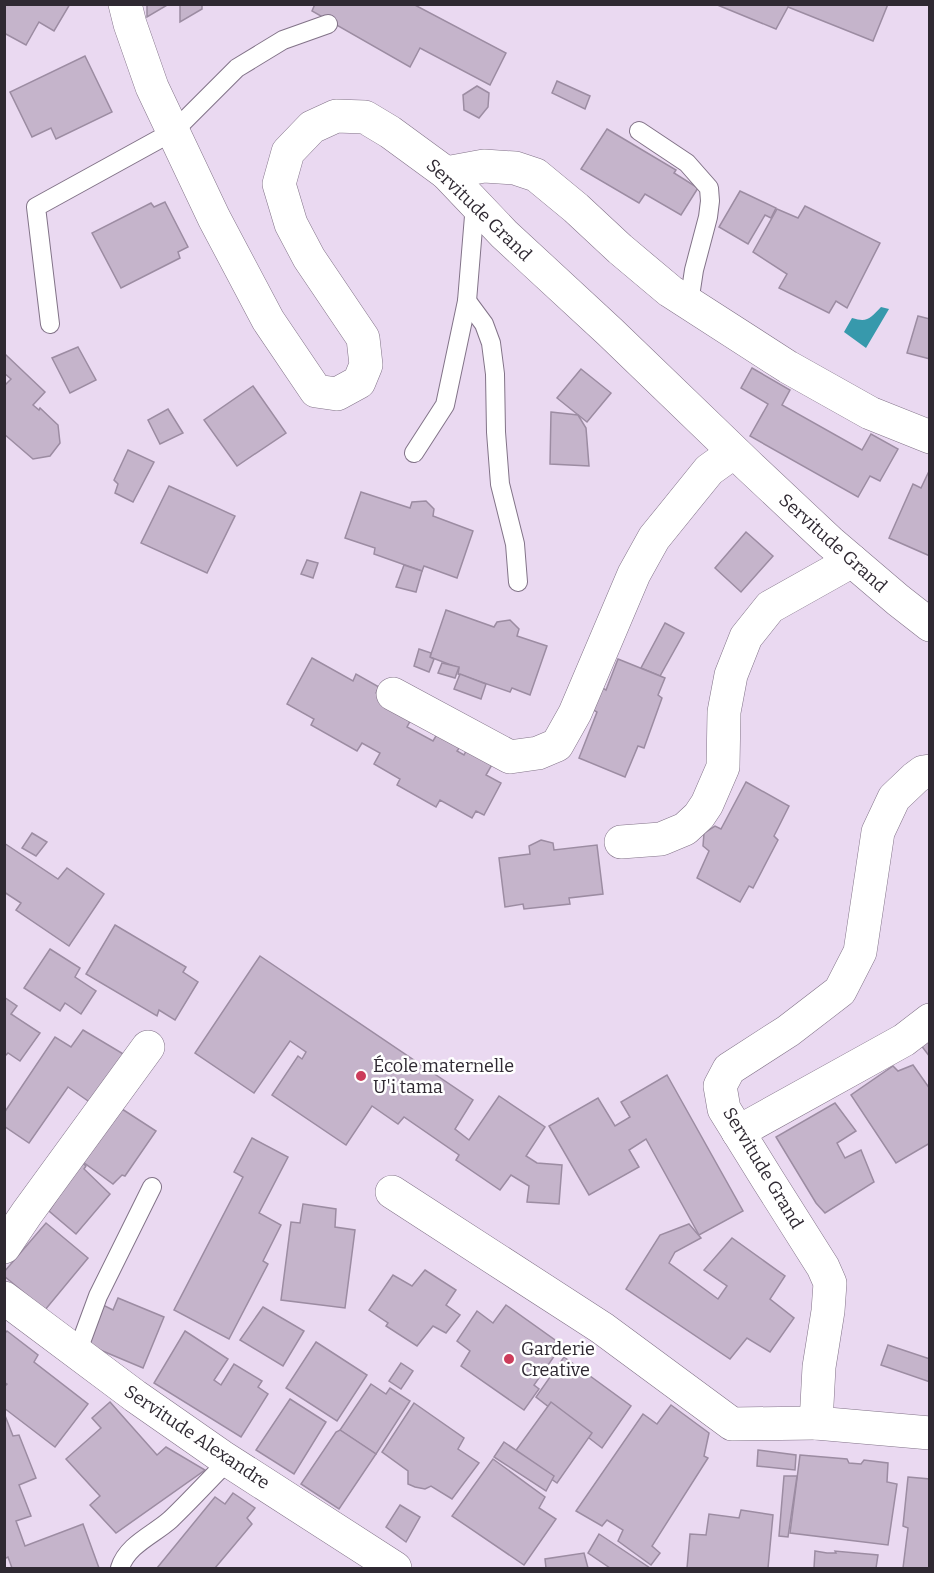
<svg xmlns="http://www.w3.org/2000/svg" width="934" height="1573" font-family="Bitter,serif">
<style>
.water{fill:#3799ac}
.building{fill:#c5b4cb;stroke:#9c8ca2;stroke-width:1.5}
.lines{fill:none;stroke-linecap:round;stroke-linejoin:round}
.lane-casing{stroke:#827388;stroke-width:20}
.street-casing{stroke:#827388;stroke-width:34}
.lane{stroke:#fff;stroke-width:18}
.street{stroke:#fff;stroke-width:33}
.poi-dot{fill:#cc3c5b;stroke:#fff;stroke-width:2}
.labels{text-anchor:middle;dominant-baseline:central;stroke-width:5;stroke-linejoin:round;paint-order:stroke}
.street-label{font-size:18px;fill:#2f2932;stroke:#fff}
.poi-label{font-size:18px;fill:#2f2932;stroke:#fff;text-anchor:start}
</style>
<rect width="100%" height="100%" fill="#ead9f1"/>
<!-- water -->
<path class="water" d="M881,307L889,309L866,348L844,332L852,318C868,323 870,318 881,307Z"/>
<!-- building -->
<g class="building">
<polygon points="4,4 70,4 54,31 39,22 26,45 4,33"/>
<polygon points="147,4 169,4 147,17"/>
<polygon points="180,4 202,4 202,9 180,22"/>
<polygon points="315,4 413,4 506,53 490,85 420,48 410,67 312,11"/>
<polygon points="715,4 888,4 873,41 788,7 776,29"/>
<polygon points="85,56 112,112 56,139 51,128 32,137 10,92"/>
<polygon points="557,81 590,96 585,109 552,93"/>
<polygon points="477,86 489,93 488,107 479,118 464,110 463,95"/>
<polygon points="607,129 676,170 674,173 698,188 681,215 645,194 639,203 581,169"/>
<polygon points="740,191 776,208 771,218 765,215 748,244 719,227"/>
<polygon points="165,202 188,247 178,252 180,258 121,288 92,233 151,203 154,207"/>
<polygon points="805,206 880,243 847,308 836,301 829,313 779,288 787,274 753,252 777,209 798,218"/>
<polygon points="918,316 930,319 930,359 907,353"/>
<polygon points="78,347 96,380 70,393 52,358"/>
<polygon points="6,355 45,392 33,405 39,410 40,408 58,425 60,443 50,456 33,459 4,434 4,386 11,379 4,373 4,356"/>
<polygon points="752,368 790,390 782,405 862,450 871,434 898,449 880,481 870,476 858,497 750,436 768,404 741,388"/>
<polygon points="581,369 611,393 587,422 557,398"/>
<polygon points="253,386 286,433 237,466 204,420"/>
<polygon points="168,409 183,433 160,444 148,420"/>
<polygon points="551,412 578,415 586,428 589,466 550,464"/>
<polygon points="128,450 154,462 133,502 115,493 118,484 114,480"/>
<polygon points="930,469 930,556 889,538 913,484 921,488"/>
<polygon points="169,486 235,516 207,573 141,543"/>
<polygon points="361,492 410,508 412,502 426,501 434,509 433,516 473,531 457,578 424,566 422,571 374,554 375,548 345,538"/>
<polygon points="746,532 773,556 741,592 715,568"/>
<polygon points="307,560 318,563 313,578 301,574"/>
<polygon points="404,565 422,571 416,592 396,587"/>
<polygon points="446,610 494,627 497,622 510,620 519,629 517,636 547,646 530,695 512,688 510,692 458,674 459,668 430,657"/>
<polygon points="665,623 684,633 660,676 641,668"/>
<polygon points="419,649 431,653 430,657 434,659 429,672 414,666"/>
<polygon points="312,658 353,681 356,674 379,687 376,693 414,714 407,727 433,741 439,731 462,744 457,751 464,755 471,741 497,756 486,775 501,783 484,815 476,811 472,818 440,800 436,807 397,785 400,779 374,764 380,753 362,743 357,751 311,725 314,719 287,704"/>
<polygon points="618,659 665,678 658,695 662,698 644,748 638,746 625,777 579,758 597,712 590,708 600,686 606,690"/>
<polygon points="442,663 459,667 455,678 438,673"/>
<polygon points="460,674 486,684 481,699 454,689"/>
<polygon points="746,782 789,806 774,836 778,840 753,888 749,886 740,902 697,878 709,851 703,846 704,833 715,826 721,829"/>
<polygon points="32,833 47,842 36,856 22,848"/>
<polygon points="541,840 553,843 554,850 597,845 603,894 569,898 570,904 524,909 523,904 505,907 499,858 530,854 529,846"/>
<polygon points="4,843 58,879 67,868 104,894 69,946 16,910 21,903 4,892"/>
<polygon points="115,925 186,967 183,972 198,982 175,1020 159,1010 157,1016 86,974"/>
<polygon points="50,949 80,968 75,977 96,991 81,1014 65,1003 60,1011 24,988"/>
<polygon points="260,956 473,1100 455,1129 469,1140 499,1096 545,1127 526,1156 537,1163 562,1165 559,1204 527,1202 529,1186 511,1175 500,1190 456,1160 459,1155 404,1117 398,1124 372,1106 346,1145 272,1095 298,1056 302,1059 306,1052 290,1041 254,1093 195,1053"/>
<polygon points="4,997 17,1006 11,1014 40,1033 20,1061 8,1053 4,1057"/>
<polygon points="83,1030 125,1055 91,1103 68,1087 29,1143 4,1126 4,1113 55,1037 71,1047"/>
<polygon points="930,1037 930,1057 920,1044"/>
<polygon points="913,1065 930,1089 930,1143 896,1163 851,1095 893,1066 898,1071"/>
<polygon points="667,1075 743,1211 699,1235 646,1139 629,1150 639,1167 589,1195 549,1126 598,1098 615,1126 630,1117 621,1102"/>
<polygon points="835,1103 856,1131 837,1143 845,1158 861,1150 874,1182 825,1213 816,1203 776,1137"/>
<polygon points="122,1109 156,1131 125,1176 122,1175 113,1184 83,1162"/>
<polygon points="252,1138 288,1157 259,1213 281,1225 263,1261 268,1264 229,1339 174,1310 243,1177 234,1172"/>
<polygon points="78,1159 86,1166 84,1169 110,1194 76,1234 49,1211 60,1194"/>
<polygon points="303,1204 336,1209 335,1227 355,1230 345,1308 281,1300 291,1222 300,1223"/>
<polygon points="46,1223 88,1258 45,1310 4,1276 4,1272"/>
<polygon points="689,1224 701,1238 675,1252 669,1263 718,1299 727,1286 704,1270 732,1238 785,1276 770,1299 794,1318 770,1352 747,1338 730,1359 626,1289 660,1235"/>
<polygon points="425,1270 456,1290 446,1305 460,1315 446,1333 433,1326 417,1346 386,1326 388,1323 369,1310 393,1275 412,1286"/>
<polygon points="118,1298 164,1317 143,1368 86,1344 103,1305 113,1310"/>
<polygon points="506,1305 562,1345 534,1385 539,1389 524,1410 461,1366 470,1351 457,1341 477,1311 493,1323"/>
<polygon points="263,1307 304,1331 283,1366 240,1340"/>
<polygon points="7,1331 38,1355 34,1362 88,1404 55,1447 4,1408 4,1387 7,1384 4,1382 4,1334"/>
<polygon points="185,1331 228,1359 214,1380 221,1385 234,1364 262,1381 258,1387 268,1394 241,1437 154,1383"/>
<polygon points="316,1342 367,1375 337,1421 286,1388"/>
<polygon points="888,1345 930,1359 930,1382 881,1365"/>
<polygon points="564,1357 631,1406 602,1448 536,1397"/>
<polygon points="401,1363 413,1371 401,1389 389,1381"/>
<polygon points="371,1384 386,1394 390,1388 410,1401 376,1454 340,1430"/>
<polygon points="290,1399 326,1422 294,1474 256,1450"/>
<polygon points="110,1402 157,1455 166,1447 205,1470 116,1533 90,1505 100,1496 66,1459 101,1428 92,1418"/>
<polygon points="551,1402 592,1433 557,1483 514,1453"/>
<polygon points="414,1403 464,1438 458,1449 479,1463 452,1499 431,1486 425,1489 415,1487 408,1484 408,1471 382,1452"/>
<polygon points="671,1405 709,1433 704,1456 708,1458 652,1546 660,1553 651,1565 618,1541 623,1530 607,1520 602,1526 576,1511 643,1414 657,1424"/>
<polygon points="4,1413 13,1436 19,1435 36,1478 19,1485 31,1516 16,1521 25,1546 83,1524 99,1568 12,1568 8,1557 4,1559"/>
<polygon points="340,1430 376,1454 339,1509 301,1484 336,1432"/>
<polygon points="504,1442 554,1476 546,1491 494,1457"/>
<polygon points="758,1450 796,1455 795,1470 757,1466"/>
<polygon points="800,1455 847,1459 849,1463 861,1464 864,1460 888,1463 887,1482 897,1484 888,1545 790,1533"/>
<polygon points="493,1459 545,1497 539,1508 556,1519 524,1565 452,1516"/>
<polygon points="784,1476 797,1476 788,1537 779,1536"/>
<polygon points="908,1477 930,1479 930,1568 903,1568 908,1528 903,1526"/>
<polygon points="233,1493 255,1508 247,1518 252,1524 215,1568 157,1568 215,1497 225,1504"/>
<polygon points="400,1505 420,1517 406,1542 386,1527"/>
<polygon points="741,1510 773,1515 768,1568 687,1568 690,1534 706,1535 709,1514 739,1518"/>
<polygon points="599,1534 650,1568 610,1568 588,1553"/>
<polygon points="815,1551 827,1553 836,1553 835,1551 878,1555 876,1568 814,1568"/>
<polygon points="584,1553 588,1568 546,1568 545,1559"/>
</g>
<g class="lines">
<defs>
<g id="lane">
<polyline points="639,131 687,163 709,188 710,201 708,217 694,270 689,303"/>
<polyline points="467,301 484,324 491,343 495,374 496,432 500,484 515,544 518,582"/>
<polyline points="50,324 36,207 174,131 237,68 283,40 328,24"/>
<polyline points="414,453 445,405 467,301 475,204"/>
<polyline points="77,1353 98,1296 152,1187"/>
<path d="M120,1568C127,1545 153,1535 170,1520C190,1501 209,1480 229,1460"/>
</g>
<g id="street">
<polyline points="125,4 130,24 152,87 214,218 268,320 316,391 337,394 359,382 366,365 363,338 309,258 291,224 279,184 288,152 312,127 336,116 365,117 390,132 446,173 504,234 610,332 748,465 830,542 898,600 930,625"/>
<polyline points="446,173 484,166 515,168 536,175 576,208 620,249 670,291 788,367 870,413 930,437"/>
<polyline points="393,694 510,757 538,753 557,745 575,713 634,574 654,538 709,470 734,452"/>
<polyline points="930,771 923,772 915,778 894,798 878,832 860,952 840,991 788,1031 729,1069 720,1086 724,1109 768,1180 823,1267 830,1283 828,1311 819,1367 816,1423 930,1433"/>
<polyline points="621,842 661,839 685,829 699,816 707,804 723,767 724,712 731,675 746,637 770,607 852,561"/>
<polyline points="738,1132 904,1040 930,1020"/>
<polyline points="392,1192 602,1328 732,1424 816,1423"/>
<polyline points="4,1247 27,1213 148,1047"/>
<polyline points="4,1298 135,1396 221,1456 395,1568"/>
</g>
</defs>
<!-- lane casing -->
<use href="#lane" class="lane-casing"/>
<!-- street casing -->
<use href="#street" class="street-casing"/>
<!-- lane -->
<use href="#lane" class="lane"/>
<!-- street -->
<use href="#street" class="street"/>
</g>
<!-- markers -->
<g class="poi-dot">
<circle cx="361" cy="1076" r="6"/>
<circle cx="509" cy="1359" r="6"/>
</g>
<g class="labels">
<!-- street labels -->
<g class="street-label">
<text transform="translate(479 210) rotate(44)">Servitude Grand</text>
<text transform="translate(833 543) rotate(42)">Servitude Grand</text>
<text transform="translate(763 1168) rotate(59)">Servitude Grand</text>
<text transform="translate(197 1437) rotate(34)">Servitude Alexandre</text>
</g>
<!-- poi labels -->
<g class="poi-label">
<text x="373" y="1066">École maternelle<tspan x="373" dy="21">U'i tama</tspan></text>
<text x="521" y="1349">Garderie<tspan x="521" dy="21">Creative</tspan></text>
</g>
</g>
<!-- border -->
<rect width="934" height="1573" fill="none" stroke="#2f2932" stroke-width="12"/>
</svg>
